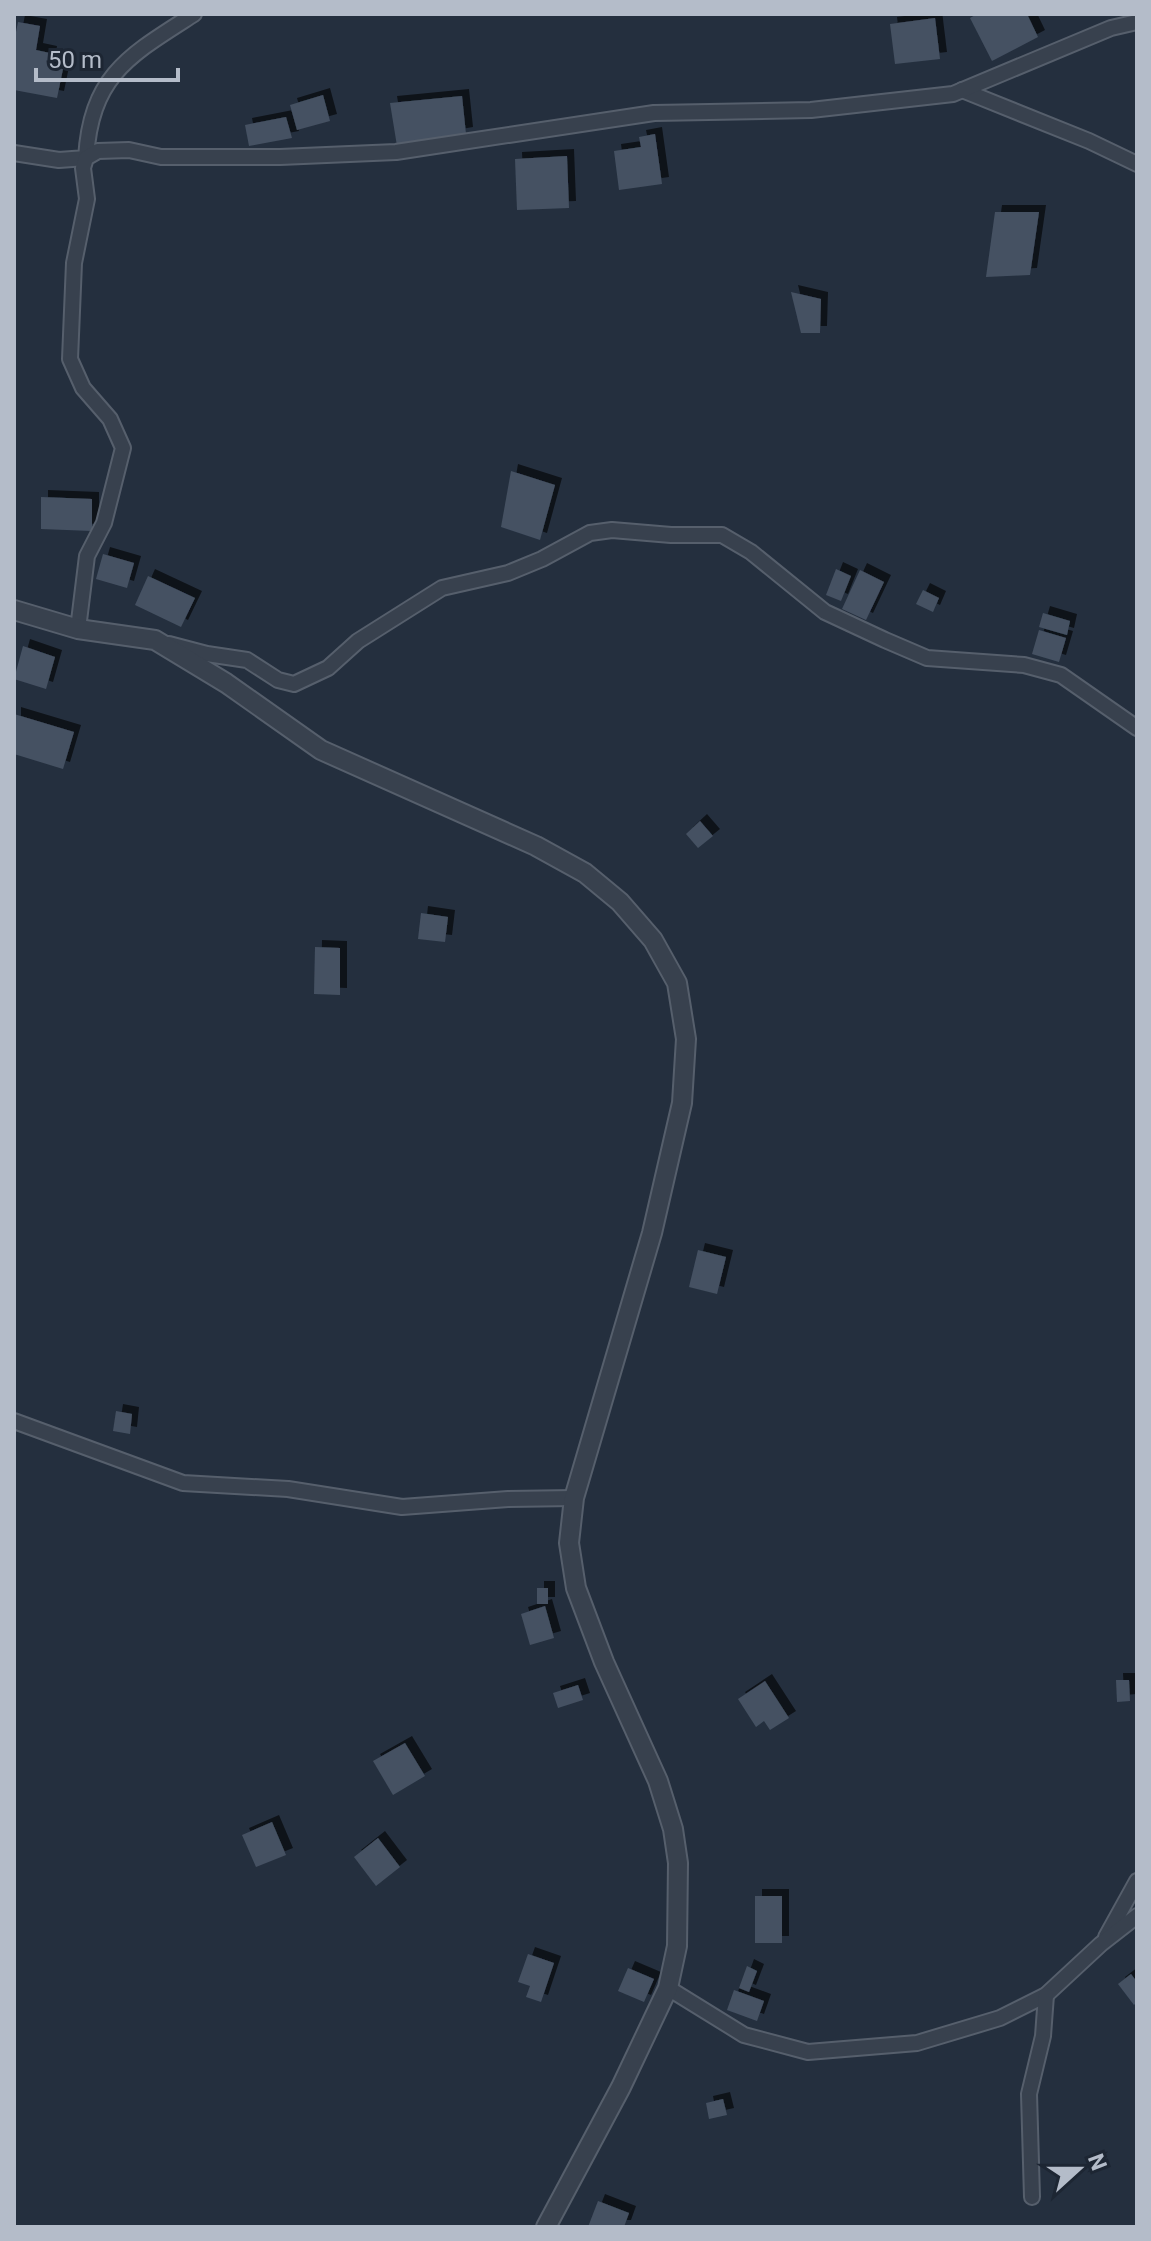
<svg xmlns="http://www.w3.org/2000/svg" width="1151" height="2241" font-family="Roboto,sans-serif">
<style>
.building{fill:#455162;filter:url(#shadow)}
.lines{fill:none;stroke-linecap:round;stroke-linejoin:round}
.minor-casing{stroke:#565f6c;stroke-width:18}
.tertiary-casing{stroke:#565f6c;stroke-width:22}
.minor{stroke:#38414e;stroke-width:14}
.tertiary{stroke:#38414e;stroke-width:18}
</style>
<defs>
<filter id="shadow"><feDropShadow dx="7" dy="-7" stdDeviation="0" flood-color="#0009"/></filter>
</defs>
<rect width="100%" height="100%" fill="#242f3e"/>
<!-- building -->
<g class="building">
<polygon points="977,14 1027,14 1038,37 992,61 970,18"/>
<polygon points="935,18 940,59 895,64 890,24"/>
<polygon points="18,22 40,26 36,50 50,53 48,66 63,69 57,98 14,90 14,42"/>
<polygon points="323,95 330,121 297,130 290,105"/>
<polygon points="462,96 466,134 397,146 390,103"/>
<polygon points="286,117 292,138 249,146 245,125"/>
<polygon points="655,134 662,184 619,190 614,151 641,147 639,137"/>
<polygon points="567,156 569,208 517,210 515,159"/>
<polygon points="995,212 1039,212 1030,275 986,277"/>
<polygon points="791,292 821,299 820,333 801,333"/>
<polygon points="511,471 555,485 540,540 501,527"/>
<polygon points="41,497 92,499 92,531 41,529"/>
<polygon points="103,554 134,563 127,588 96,579"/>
<polygon points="836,569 851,576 841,601 826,595"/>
<polygon points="860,570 884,582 866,620 842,609"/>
<polygon points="148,576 195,598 181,627 135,605"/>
<polygon points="923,590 939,598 933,612 916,604"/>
<polygon points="1043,613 1070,621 1067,635 1039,627"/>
<polygon points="1039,630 1066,638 1059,662 1032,654"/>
<polygon points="23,646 55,657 46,689 14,679"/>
<polygon points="14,714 74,732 63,769 14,754"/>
<polygon points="700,821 713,836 698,848 686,834"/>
<polygon points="421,913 448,917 445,942 418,939"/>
<polygon points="315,947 340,948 340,995 314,994"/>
<polygon points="698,1250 726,1257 717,1294 689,1287"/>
<polygon points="116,1411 132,1414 130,1434 113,1431"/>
<rect x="537" y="1588" width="11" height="16"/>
<polygon points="545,1606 554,1638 530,1645 521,1614"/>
<polygon points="1116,1680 1129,1680 1130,1701 1117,1702"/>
<polygon points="765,1681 789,1718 770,1730 764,1721 756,1727 738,1699"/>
<polygon points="578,1685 583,1700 558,1708 553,1693"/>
<polygon points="405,1743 425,1776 393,1795 373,1761"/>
<polygon points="272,1822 286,1855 256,1867 242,1835"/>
<polygon points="378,1838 400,1867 376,1886 354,1857"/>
<rect x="755" y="1896" width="27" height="47"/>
<polygon points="528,1954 554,1963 541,2002 526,1997 530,1986 518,1982"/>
<polygon points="747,1966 757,1971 749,1992 739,1988"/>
<polygon points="628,1968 654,1979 644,2002 618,1991"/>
<polygon points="1131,1974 1137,1982 1137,2002 1134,2005 1118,1984"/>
<polygon points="734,1990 764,2001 757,2021 727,2010"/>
<polygon points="723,2099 727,2115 709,2119 706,2103"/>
<polygon points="598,2201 629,2213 624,2227 588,2227"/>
</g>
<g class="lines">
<defs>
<g id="minor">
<polyline points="962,90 1089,141 1137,164"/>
<path d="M14,153L59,160L86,158C91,75 130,55 194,14"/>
<polyline points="78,629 87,556 104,523 123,448 110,419 83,388 70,359 74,263 87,199 83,168 86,158 98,151 129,150 161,157 280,157 396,152 654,113 811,110 953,94 1111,28 1137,22"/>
<polyline points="169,644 207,654 247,660 278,680 294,684 328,668 358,641 442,588 508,573 542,559 590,533 612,530 671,535 722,535 751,552 825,612 885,640 927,658 1024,665 1061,675 1137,728"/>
<polyline points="14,1421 183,1483 288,1489 402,1507 508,1499 574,1498"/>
<polyline points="1106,1937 1137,1881"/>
<polyline points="668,1988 744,2035 808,2052 917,2043 1000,2018 1046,1995 1101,1944 1137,1916"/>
<polyline points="1032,2197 1029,2094 1043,2036 1046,1995"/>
</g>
<polyline id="tertiary" points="14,610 78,629 155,640 226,683 321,750 536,846 585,873 620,902 653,940 677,983 686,1039 682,1103 652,1233 574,1498 569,1543 576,1588 604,1662 658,1781 673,1829 678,1863 677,1946 668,1988 621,2087 546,2227"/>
</defs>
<!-- minor casing -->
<use href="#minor" class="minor-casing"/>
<!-- tertiary casing -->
<use href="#tertiary" class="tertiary-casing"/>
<!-- minor -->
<use href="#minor" class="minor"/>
<!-- tertiary -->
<use href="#tertiary" class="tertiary"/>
</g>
<!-- border -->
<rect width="1151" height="2241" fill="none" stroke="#b4bcc9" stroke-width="32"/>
<!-- north arrow -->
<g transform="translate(1079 2169) rotate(69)" stroke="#1d2633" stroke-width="6" paint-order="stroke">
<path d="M0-6L14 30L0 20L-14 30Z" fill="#b4bcc9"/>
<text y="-12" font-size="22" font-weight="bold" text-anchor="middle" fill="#b4bcc9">N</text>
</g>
<!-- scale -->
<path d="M36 68v12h142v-12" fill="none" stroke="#b4bcc9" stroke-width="4"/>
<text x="48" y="68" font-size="24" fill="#b4bcc9" stroke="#1d2633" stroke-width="6" paint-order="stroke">50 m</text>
</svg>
